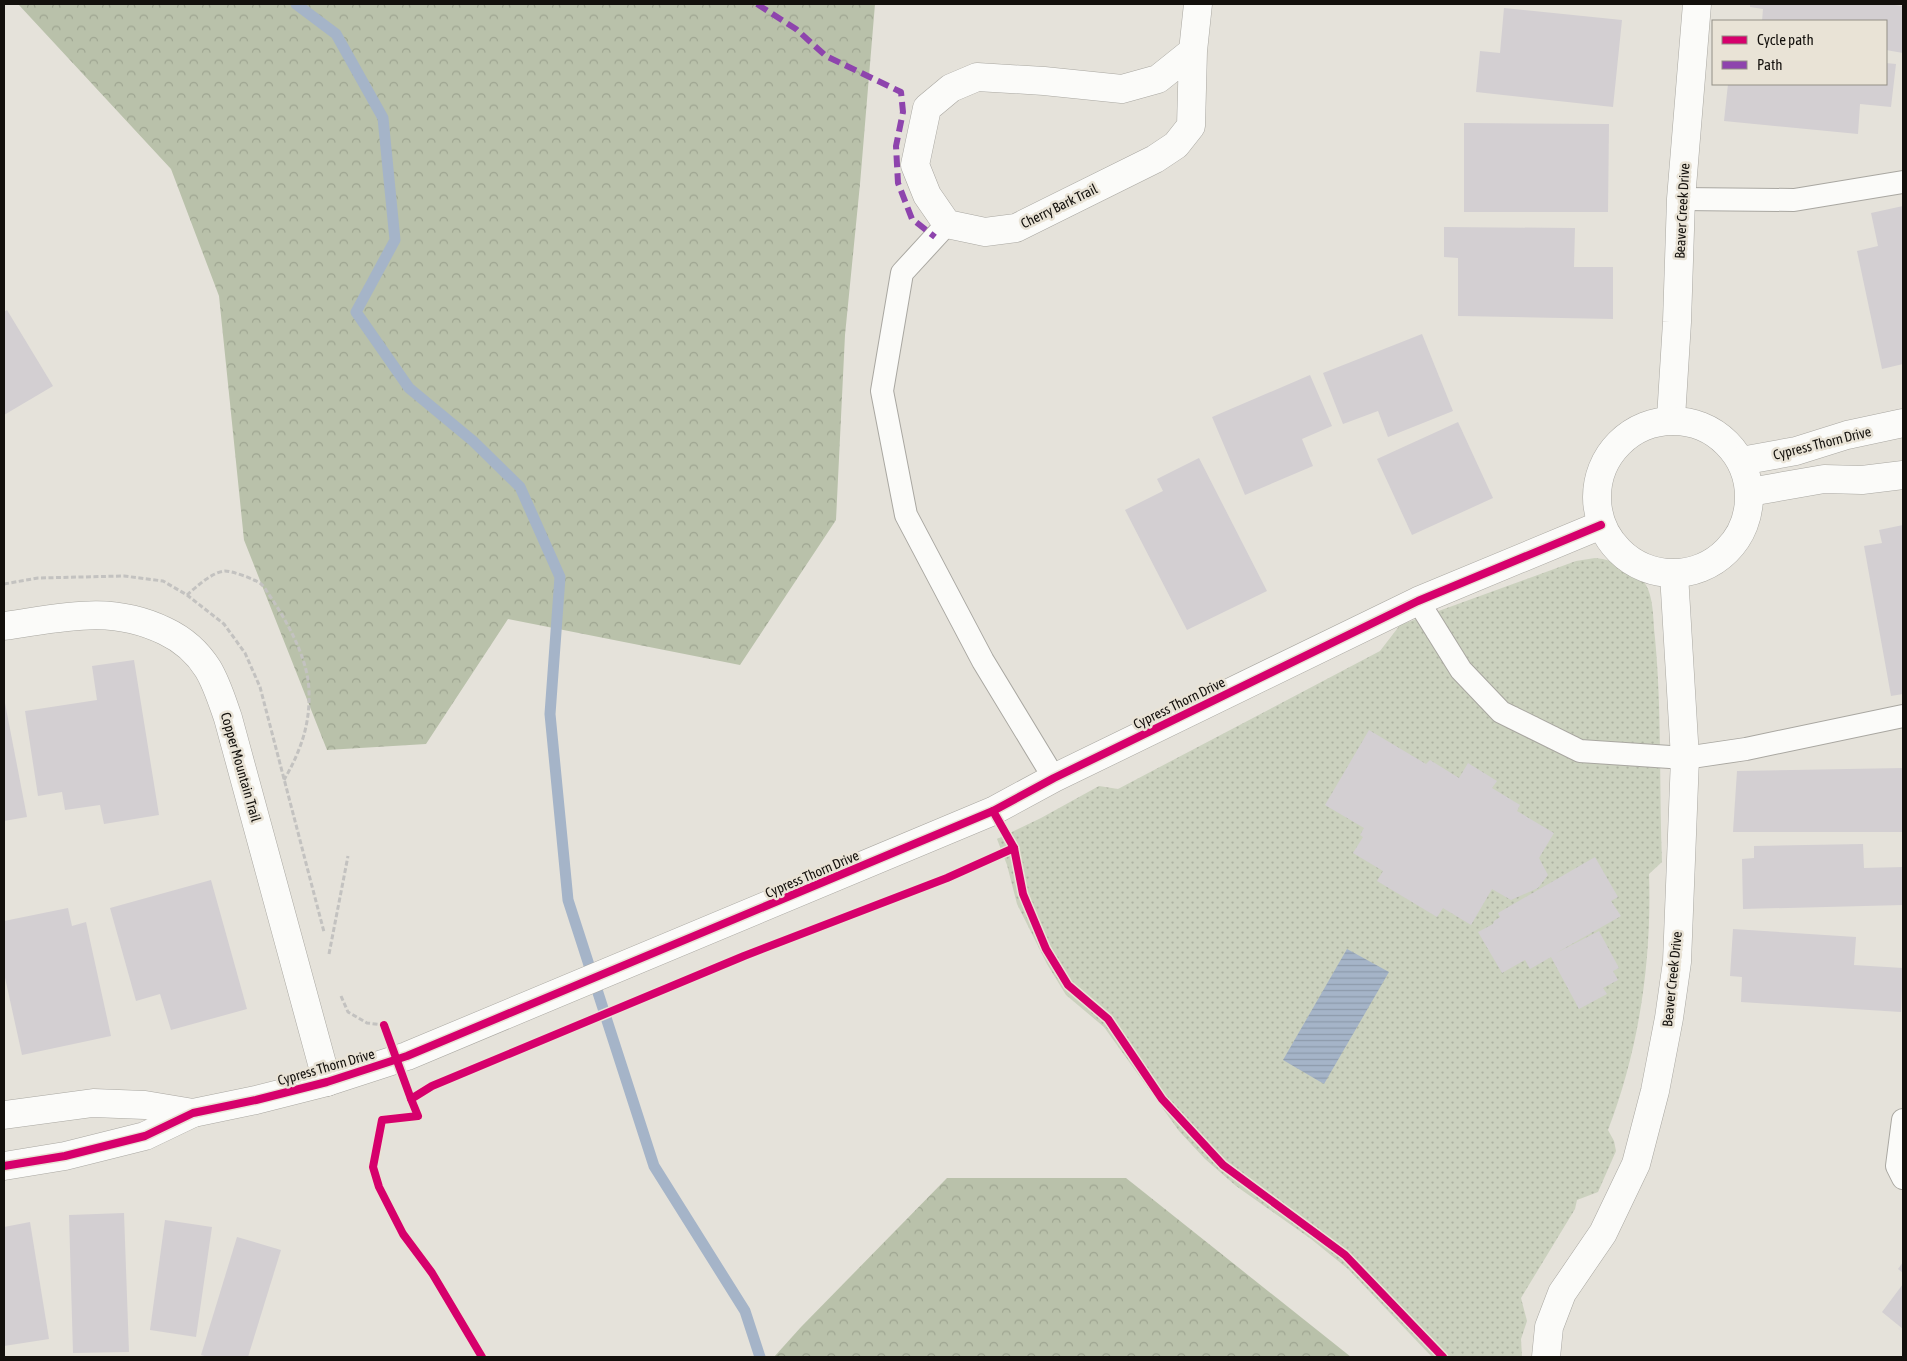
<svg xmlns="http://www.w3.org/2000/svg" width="1907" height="1361" font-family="'Asap Condensed',sans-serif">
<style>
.forest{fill:url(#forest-crowns)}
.park{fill:url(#park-dots)}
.water{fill:url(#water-rules)}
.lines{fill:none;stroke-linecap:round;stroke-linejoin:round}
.stream{stroke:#a5b4c8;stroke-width:11}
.building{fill:#d3cfd2}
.lane-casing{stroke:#a9a7a1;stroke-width:24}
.street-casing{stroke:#a9a7a1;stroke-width:29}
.path{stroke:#c3c2c0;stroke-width:3;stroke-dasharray:5 2.5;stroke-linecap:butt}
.lane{stroke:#fbfbf9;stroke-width:22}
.street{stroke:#fbfbf9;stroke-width:28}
.quiet{stroke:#8e44ad;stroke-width:6;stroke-dasharray:12 6;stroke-linecap:butt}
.cycleway-casing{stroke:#e9e3d6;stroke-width:11}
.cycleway{stroke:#d6006c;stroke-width:8}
.labels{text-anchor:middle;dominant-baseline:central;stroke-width:5;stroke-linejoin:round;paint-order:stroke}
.street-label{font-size:14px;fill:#13100c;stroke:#e9e3d6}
</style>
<defs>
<pattern id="forest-crowns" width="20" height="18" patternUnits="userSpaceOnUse" patternTransform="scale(1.25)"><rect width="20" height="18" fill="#b9c1aa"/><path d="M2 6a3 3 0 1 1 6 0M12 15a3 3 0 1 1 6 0" fill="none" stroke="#9ea591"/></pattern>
<pattern id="park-dots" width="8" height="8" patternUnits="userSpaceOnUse" patternTransform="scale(1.25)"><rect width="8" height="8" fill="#cbd1be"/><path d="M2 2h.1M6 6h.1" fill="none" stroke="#adb2a2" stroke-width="1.8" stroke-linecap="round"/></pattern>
<pattern id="water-rules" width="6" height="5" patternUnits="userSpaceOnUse" patternTransform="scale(1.25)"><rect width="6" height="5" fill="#a5b4c8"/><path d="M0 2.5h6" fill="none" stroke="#8d9aab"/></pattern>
</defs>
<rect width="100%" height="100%" fill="#e5e2da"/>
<!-- forest -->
<g class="forest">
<polygon points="18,4 875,4 860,184 845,335 836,520 740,665 508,619 426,744 327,750 244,540 219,296 171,169"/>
<polygon points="947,1178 1126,1178 1351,1357 774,1357 801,1327"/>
</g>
<!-- park -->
<path class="park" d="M1595,558C1615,560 1640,569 1648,589C1654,604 1653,622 1655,638C1662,712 1659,787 1662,862L1649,874C1652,960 1639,1050 1608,1130L1614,1141L1616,1151L1598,1192L1577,1200L1575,1209L1521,1298L1527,1321L1521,1339L1522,1357H1432L1348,1269L1311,1239L1236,1186L1205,1159L1179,1131L1104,1027L1066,995L1047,964L1017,904L1007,865L997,839L1041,818L1099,786L1118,789L1380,651L1400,625L1576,561Z"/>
<!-- water -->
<polygon class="water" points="1347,949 1389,972 1324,1084 1283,1060"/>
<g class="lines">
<!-- stream -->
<polyline class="stream" points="296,4 336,34 383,118 395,240 356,312 409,388 473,441 520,487 560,577 550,714 568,900 654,1166 745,1311 760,1357"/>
</g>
<!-- building -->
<g class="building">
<polygon points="1750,4 1886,4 1903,6 1903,53 1886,50 1886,21 1762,21 1763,9 1750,7"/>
<polygon points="1504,8 1622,20 1613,107 1476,92 1480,51 1500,53"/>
<polygon points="1886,63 1896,64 1891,107 1860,104 1858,134 1724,121 1728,84 1886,84"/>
<polygon points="1464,123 1609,124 1608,212 1464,212"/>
<polygon points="1903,206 1903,364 1882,369 1857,251 1878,246 1871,213"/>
<polygon points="1444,227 1575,228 1574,267 1613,267 1613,319 1458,316 1458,258 1444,257"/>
<polygon points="7,310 53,386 4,415 4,312"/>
<polygon points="1422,334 1453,411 1388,437 1378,411 1343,424 1323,373"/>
<polygon points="1310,375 1332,426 1302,439 1313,466 1245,495 1212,417"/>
<polygon points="1458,422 1493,498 1412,535 1377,459"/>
<polygon points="1199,458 1267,591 1187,630 1125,510 1163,491 1157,479"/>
<polygon points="1903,525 1903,694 1891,696 1864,546 1882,543 1879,530"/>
<polygon points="134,660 159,815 104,824 100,805 65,810 62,792 38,796 25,711 97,700 92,666"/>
<polygon points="4,698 27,817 4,821"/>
<polygon points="1369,730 1426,764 1430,760 1459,778 1468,763 1497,781 1492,788 1520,805 1517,811 1554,833 1539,858 1548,875 1538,888 1511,900 1492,889 1471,925 1443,908 1437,917 1377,881 1383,871 1353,853 1363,837 1360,835 1364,828 1325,805"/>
<polygon points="1903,768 1903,832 1733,832 1737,771"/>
<polygon points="1863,844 1864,868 1903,867 1903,905 1743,909 1742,859 1754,858 1754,846"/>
<polygon points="1595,857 1618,897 1611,901 1621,916 1556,953 1599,931 1619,968 1613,971 1618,980 1603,988 1607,994 1579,1009 1551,957 1530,969 1525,960 1502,973 1478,932 1493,924 1494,921 1500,917 1498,913"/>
<polygon points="211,880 247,1009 171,1030 160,994 136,1001 110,908"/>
<polygon points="68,908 72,926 86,922 111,1036 22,1055 4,973 4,921"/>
<polygon points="1733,929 1856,937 1854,965 1903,968 1901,1012 1741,1002 1742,977 1730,976"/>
<polygon points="124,1213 129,1352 73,1353 69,1215"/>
<polygon points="165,1220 212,1227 196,1337 150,1330"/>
<polygon points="30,1222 49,1339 4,1346 4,1227"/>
<polygon points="237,1237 281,1250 248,1357 208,1357 201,1355"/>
<polygon points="1903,1262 1903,1273 1898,1269"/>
<polygon points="1903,1284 1903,1329 1882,1312"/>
</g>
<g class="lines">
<defs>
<g id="lane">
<polyline points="1681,199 1794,200 1903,182"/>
<polyline points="947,224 902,273 882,391 906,515 983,661 1054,778"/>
<polyline points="1418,601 1461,670 1501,712 1580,751 1685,758 1746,749 1903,716"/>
<polyline points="1903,1120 1897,1166 1903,1178"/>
</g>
<g id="street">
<polyline points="1193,51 1158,79 1122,89 1044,81 977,77 951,88 927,108 915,165 927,195 947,224 985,232 1016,228 1155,159 1176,145 1191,126 1193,51 1198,4"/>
<polyline points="1671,418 1677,322 1681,199 1697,4"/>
<circle cx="1673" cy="497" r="76"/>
<polyline points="1741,461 1796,451 1847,435 1903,423"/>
<polyline points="1750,492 1824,479 1862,480 1903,475"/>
<path d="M4,626C61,618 110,604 165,631C182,639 198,653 208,669C217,684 222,701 228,718L327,1082"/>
<polyline points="4,1115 93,1103 145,1105 193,1113"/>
<polyline points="4,1166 65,1156 145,1136 193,1113 256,1100 327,1082 407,1056 993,811 1054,778 1418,601 1601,525"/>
<polyline points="1546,1357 1549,1327 1562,1293 1603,1233 1636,1164 1655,1091 1669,1018 1677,962 1685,758 1674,574"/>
</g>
</defs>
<!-- lane casing -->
<use href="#lane" class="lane-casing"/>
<!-- street casing -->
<use href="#street" class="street-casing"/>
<!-- path -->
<g class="path">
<polyline points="4,584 38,578 124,576 163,581 187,595 224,624 245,653 260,687 324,932"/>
<path d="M187,595C196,587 212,572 225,571C232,571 255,579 261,584C265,587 268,594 272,599C289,625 309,661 309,693C310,726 300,752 284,780"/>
<polyline points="329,954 348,856"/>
<polyline points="341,996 348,1012 367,1023 384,1025"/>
</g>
<!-- lane -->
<use href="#lane" class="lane"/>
<!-- street -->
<use href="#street" class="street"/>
<!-- quiet -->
<polyline class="quiet" points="757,4 796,29 826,56 901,92 903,112 896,146 898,183 912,219 935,237"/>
<defs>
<g id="cycleway">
<polyline points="993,811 1014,848 1023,894 1046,949 1068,985 1108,1019 1162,1099 1223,1165 1345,1255 1443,1357"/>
<polyline points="384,1025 411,1099 432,1086 744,956 947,878 1014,848"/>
<polyline points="411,1099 418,1116 382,1120 373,1167 379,1187 403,1234 432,1273 482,1357"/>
<polyline points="4,1166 65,1156 145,1136 193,1113 256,1100 327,1082 407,1056 993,811 1054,778 1418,601 1601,525"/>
</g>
</defs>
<!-- cycleway casing -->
<use href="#cycleway" class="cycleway-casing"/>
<!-- cycleway -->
<use href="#cycleway" class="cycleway"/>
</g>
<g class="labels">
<!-- street labels -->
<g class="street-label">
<text transform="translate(1059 206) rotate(-26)">Cherry Bark Trail</text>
<text transform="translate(1682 211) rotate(-87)">Beaver Creek Drive</text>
<text transform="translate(1822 443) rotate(-14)">Cypress Thorn Drive</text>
<text transform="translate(1179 703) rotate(-26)">Cypress Thorn Drive</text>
<text transform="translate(241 767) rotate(74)">Copper Mountain Trail</text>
<text transform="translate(812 874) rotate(-23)">Cypress Thorn Drive</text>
<text transform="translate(1672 979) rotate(-84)">Beaver Creek Drive</text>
<text transform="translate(326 1067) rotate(-16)">Cypress Thorn Drive</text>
</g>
</g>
<!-- border -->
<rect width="1907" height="1361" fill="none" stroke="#13100c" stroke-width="10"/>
<!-- legend -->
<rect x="1712" y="20" width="175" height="65" fill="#e9e3d6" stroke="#938f85"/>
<rect x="1722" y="36" width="25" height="8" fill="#d6006c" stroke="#938f85"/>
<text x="1757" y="45" font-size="15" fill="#13100c">Cycle path</text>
<rect x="1722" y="61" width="25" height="8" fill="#8e44ad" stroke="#938f85"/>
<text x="1757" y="70" font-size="15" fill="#13100c">Path</text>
</svg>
